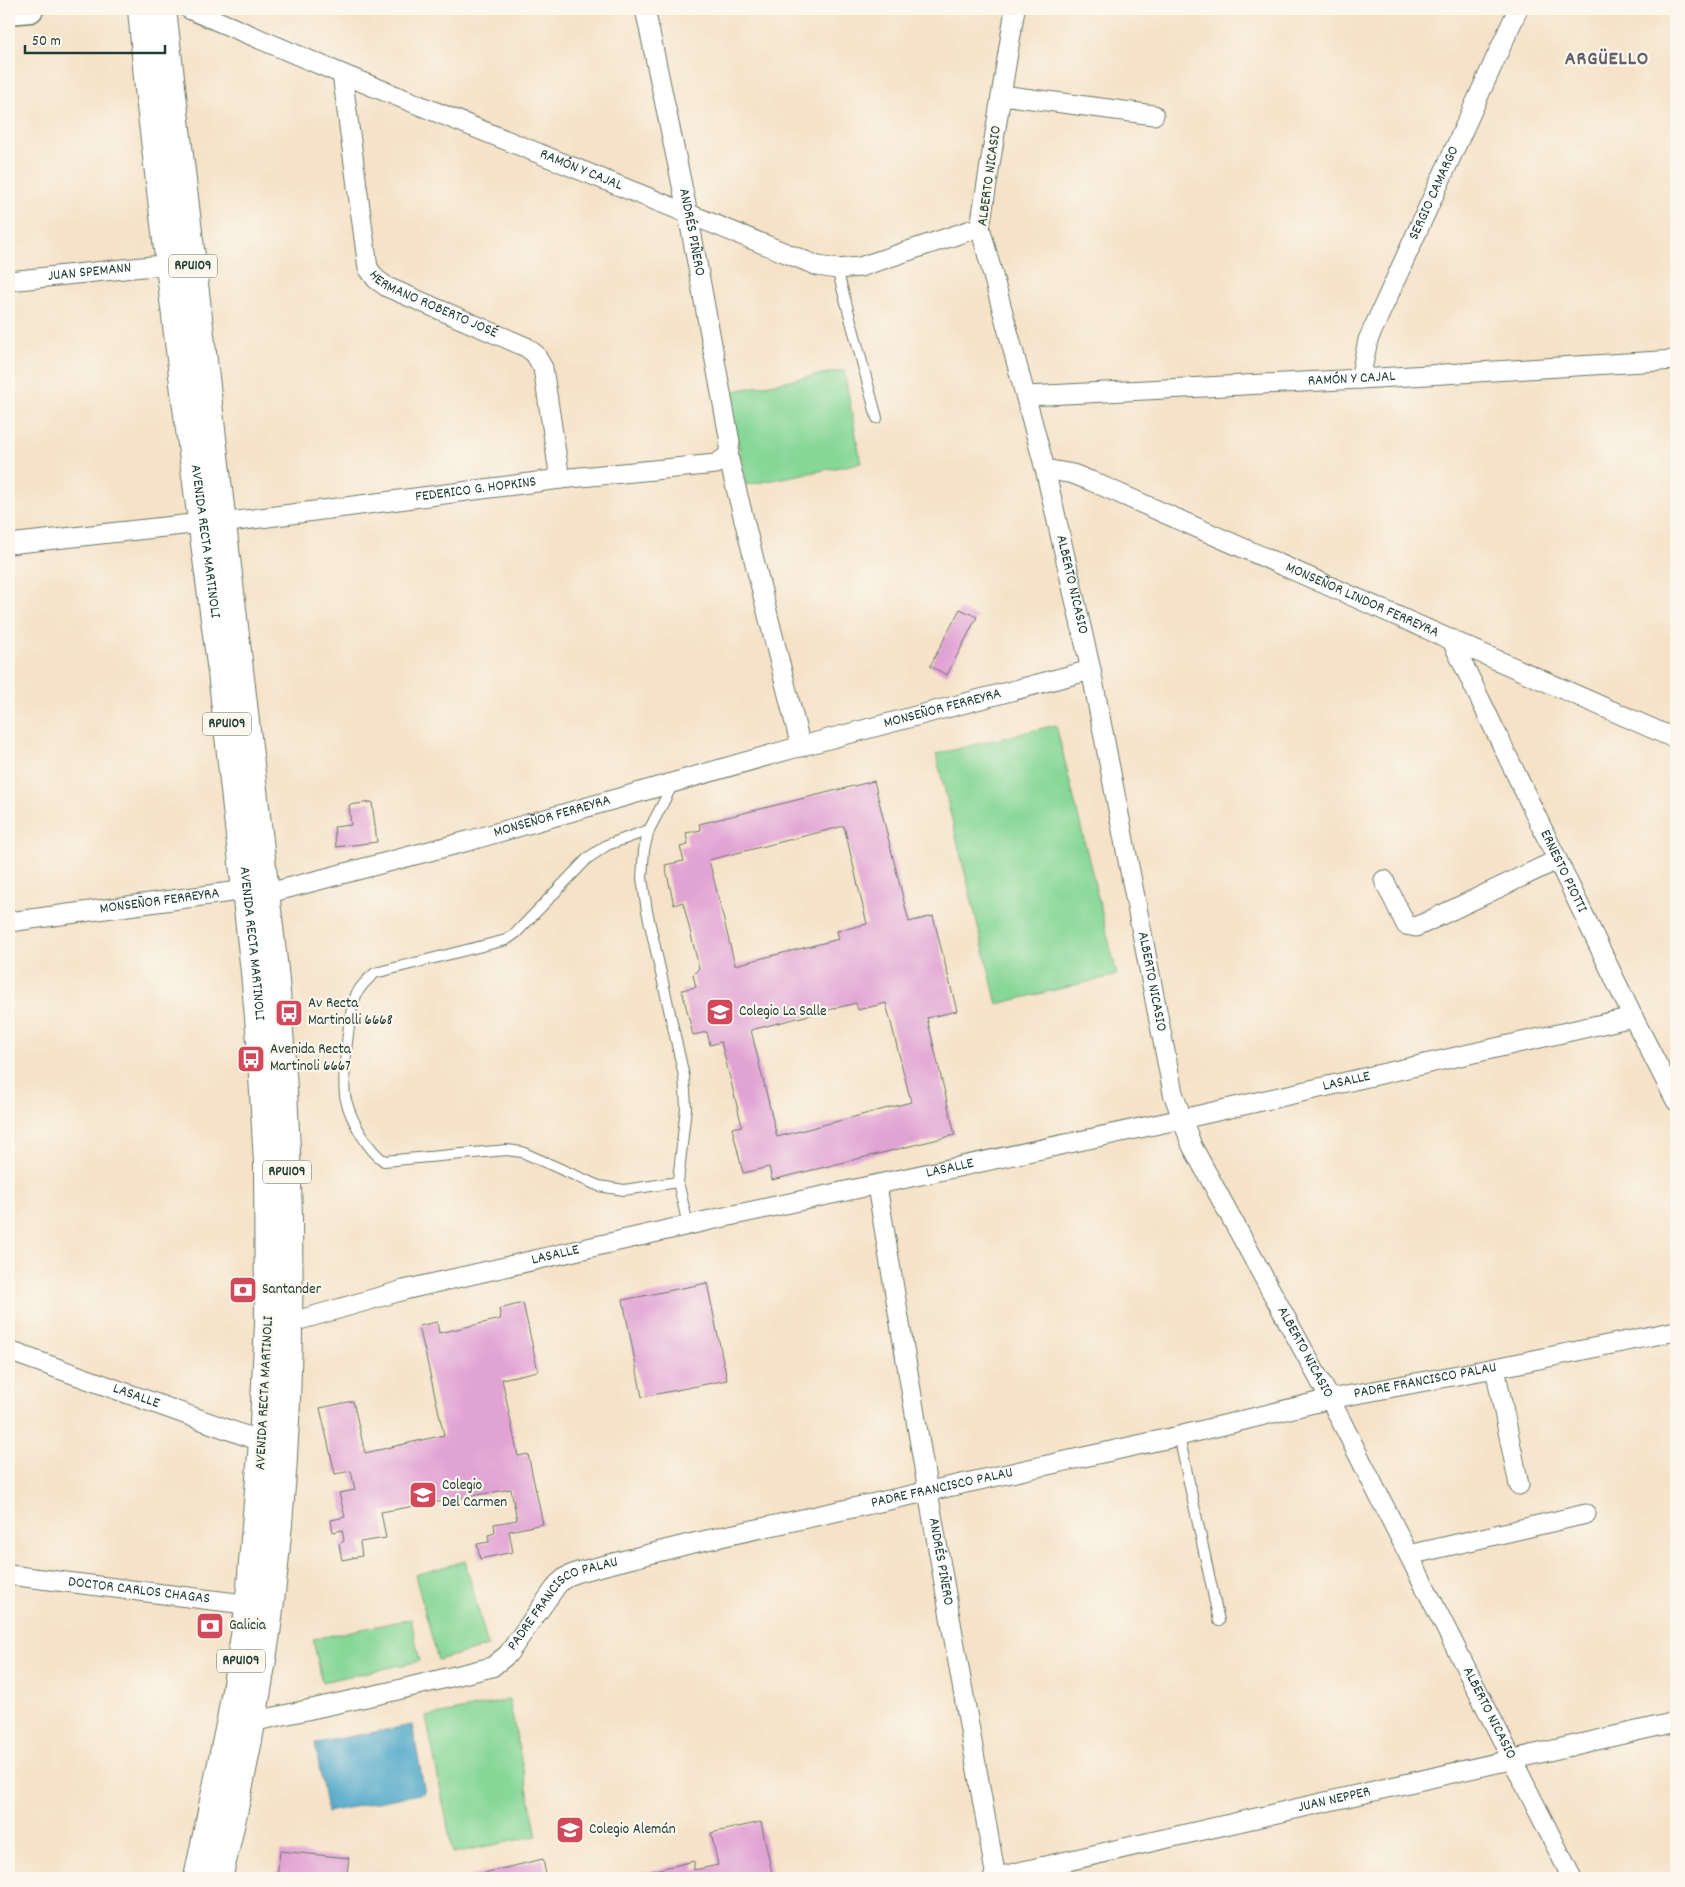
<svg xmlns="http://www.w3.org/2000/svg" width="1685" height="1887" font-family="Dekko,sans-serif">
<style>
.green{fill:#87d797;stroke:#538a66}
.water{fill:#49a5c7;stroke:#34717e}
.building{fill:#e1a2d4;fill-rule:evenodd}
.lines{fill:none;stroke-linecap:round;stroke-linejoin:round}
.lane-casing{stroke:#6a7768;stroke-width:12}
.street-casing{stroke:#6a7768;stroke-width:21}
.secondary-casing{stroke:#6a7768;stroke-width:29}
.primary-casing{stroke:#6a7768;stroke-width:30}
.lane{stroke:#fff;stroke-width:10}
.street{stroke:#fff;stroke-width:19}
.secondary{stroke:#fff;stroke-width:26}
.primary{stroke:#fff;stroke-width:28}
.labels{text-anchor:middle;dominant-baseline:central;stroke-width:4.5;stroke-linejoin:round;paint-order:stroke}
.shield{fill:#fbf7ec;stroke:#61756b;stroke-width:1}
.shield-label{font-size:14px;font-weight:bold;fill:#1f3d34}
.street-label{font-size:15px;fill:#1f3d34;stroke:#fbf7ec}
.poi-label{font-size:15px;fill:#1f3d34;stroke:#fbf7ec;text-anchor:start}
.district-label{font-size:20px;font-weight:bold;letter-spacing:1px;fill:#63606c;stroke:#fbf7ec}
</style>
<rect width="100%" height="100%" fill="#fbf7ec"/>
<filter id="ink" filterUnits="userSpaceOnUse"><feTurbulence type="fractalNoise" baseFrequency=".02" numOctaves="2"/><feDisplacementMap in="SourceGraphic" scale="10" xChannelSelector="R" yChannelSelector="G"/><feConvolveMatrix kernelMatrix="1 2 1 2 8 2 1 2 1" color-interpolation-filters="sRGB"/></filter>
<filter id="wash" filterUnits="userSpaceOnUse"><feTurbulence type="fractalNoise" baseFrequency=".0096" numOctaves="4" result="noise"/><feDisplacementMap in="SourceGraphic" scale="20" xChannelSelector="R" yChannelSelector="G"/><feGaussianBlur stdDeviation="1.12" result="paint"/><feColorMatrix in="noise" values="0 0 0 0 0 0 0 0 0 0 0 0 0 0 0 0 0 1.4 0 .05"/><feComposite in="paint" operator="in"/></filter>
<g filter="url(#wash)">
<rect width="100%" height="100%" fill="#f5e2c8"/>
<!-- green -->
<g class="green">
<polygon points="844,370 861,463 746,485 728,392"/>
<polygon points="1056,725 1117,975 997,1004 936,754"/>
<polygon points="465,1561 488,1646 438,1660 415,1575"/>
<polygon points="411,1619 420,1661 322,1682 313,1639"/>
<polygon points="509,1700 537,1836 453,1853 426,1717"/>
</g>
<!-- water -->
<polygon class="water" points="412,1725 425,1793 327,1812 315,1743"/>
<g id="blocks">
<!-- building -->
<g class="building">
<polygon points="960,609 977,617 947,675 930,666"/>
<path d="M874,781L909,922L933,916L957,1011L927,1018L955,1135L772,1180L769,1167L743,1173L732,1128L742,1126L721,1042L710,1045L707,1032L693,1035L682,990L696,987L693,975L699,968L683,902L674,905L665,865L684,861L680,847L688,845L686,833L701,830L699,824ZM844,826L867,924L837,931L839,939L735,965L709,860ZM856,1003L858,1010L886,1003L911,1102L777,1137L751,1030Z"/>
<polygon points="372,802 377,842 336,847 334,827 351,825 349,805"/>
<polygon points="707,1283 727,1380 642,1397 623,1300"/>
<polygon points="523,1303 538,1371 502,1379 518,1456 528,1454 543,1524 509,1531 513,1552 480,1559 477,1544 489,1542 488,1535 495,1533 494,1524 517,1520 511,1489 381,1512 386,1538 360,1542 362,1556 342,1560 339,1544 344,1541 342,1530 333,1532 331,1520 345,1517 339,1493 355,1490 351,1471 335,1474 320,1408 353,1401 365,1453 444,1435 419,1326 437,1322 439,1333 501,1319 499,1309"/>
<polygon points="761,1822 773,1878 621,1878 694,1861 694,1870 718,1865 711,1833"/>
<polygon points="280,1851 349,1858 347,1873 387,1877 387,1878 269,1878 270,1876 277,1877"/>
<polygon points="543,1859 546,1875 533,1878 463,1878"/>
</g>
</g>
</g>
<g filter="url(#ink)">
<use href="#blocks" fill-opacity="0" stroke="#6a7768" stroke-width="1"/>
<g class="lines">
<defs>
<g id="lane">
<polyline points="837,269 877,418"/>
<polyline points="674,782 649,830 644,850 642,878 647,911 684,1076 686,1107 678,1182 688,1225"/>
<path d="M649,830L607,845L588,858L516,933L506,940L375,973C368,979 362,984 357,993C349,1008 341,1083 346,1100C351,1120 368,1150 384,1161L507,1150L522,1152L599,1186L624,1190L678,1182"/>
<polyline points="1179,1436 1219,1621"/>
</g>
<g id="street">
<path id="s1" d="M189,9L342,74L818,266L837,269L860,267L980,227"/>
<path id="s2" d="M645,9L688,214L730,442L728,456L801,747"/>
<path id="s3" d="M1015,9L980,227L1045,469L1091,670L1173,1093L1192,1146L1330,1399L1572,1878"/>
<path id="s4" d="M342,74L368,268L376,279L387,287L526,347L535,354L543,368L560,479"/>
<polyline points="1002,95 1154,115"/>
<path id="s5" d="M9,281L171,264"/>
<path id="s6" d="M1360,379L1368,340L1518,9"/>
<path id="s7" d="M1027,396L1360,379L1676,360"/>
<path id="s8" d="M1045,469L1073,474L1091,481L1676,739"/>
<path id="s9" d="M222,523L560,479L716,464L728,456"/>
<polyline points="9,544 201,523"/>
<path id="s10" d="M1451,639L1633,1017L1676,1101"/>
<polyline points="1384,880 1406,925 1416,927 1557,860"/>
<path id="s11" d="M9,922L246,890L265,894L468,841L798,747L1091,670"/>
<path id="s12" d="M877,1186L928,1492L996,1878"/>
<path id="s13" d="M276,1324L289,1323L404,1290L706,1221L1182,1119L1633,1017"/>
<path id="s14" d="M9,1351L263,1442"/>
<polyline points="1495,1368 1519,1485"/>
<polyline points="1409,1555 1586,1514"/>
<path id="s15" d="M9,1575L261,1606"/>
<path id="s16" d="M252,1722L389,1692L492,1667L508,1654L558,1584L566,1577L578,1572L689,1544L1179,1436L1330,1399L1495,1368L1676,1331"/>
<path id="s17" d="M993,1878L1676,1722"/>
</g>
<polyline id="secondary" points="9,11 30,9"/>
<g id="primary">
<path id="s18" d="M142,9L149,89L185,392L222,672L255,972L261,1041L268,1163L269,1324L263,1442L251,1587L247,1624L231,1720L198,1878"/>
<path d="M162,9L274,970C294,1188 295,1409 267,1626C255,1711 238,1795 218,1878"/>
</g>
</defs>
<!-- lane casing -->
<use href="#lane" class="lane-casing"/>
<!-- street casing -->
<use href="#street" class="street-casing"/>
<!-- secondary casing -->
<use href="#secondary" class="secondary-casing"/>
<!-- primary casing -->
<use href="#primary" class="primary-casing"/>
<!-- lane -->
<use href="#lane" class="lane"/>
<!-- street -->
<use href="#street" class="street"/>
<!-- secondary -->
<use href="#secondary" class="secondary"/>
<!-- primary -->
<use href="#primary" class="primary"/>
</g>
</g>
<!-- icons -->
<defs>
<symbol id="school-square" viewBox="-11 -11 22 22"><rect x="-9" y="-9" width="18" height="18" rx="4" fill="#d1495b" stroke="#fbf7ec"/><path d="M0-5L7-2L0 1L-7-2ZM-4 1L0 2.5L4 1V4Q0 6-4 4Z" fill="#fff"/></symbol>
<symbol id="bus-square" viewBox="-11 -11 22 22"><rect x="-9" y="-9" width="18" height="18" rx="4" fill="#d1495b" stroke="#fbf7ec"/><path d="M-5-6H5V4H4V6H2V4H-2V6H-4V4H-5ZM-3.5-4V0h7V-4ZM-3.5 1.2v1.5H-2V1.2ZM2 1.2v1.5H3.5V1.2Z" fill="#fff"/></symbol>
<symbol id="bank-square" viewBox="-11 -11 22 22"><rect x="-9" y="-9" width="18" height="18" rx="4" fill="#d1495b" stroke="#fbf7ec"/><path d="M-6-4H6V4H-6ZM0-2.3a2.3 2.3 0 1 0 0 4.6a2.3 2.3 0 1 0 0-4.6Z" fill="#fff"/></symbol>
</defs>
<g fill-rule="evenodd">
<use href="#school-square" x="704" y="996" width="32" height="32"/>
<use href="#bus-square" x="273" y="997" width="32" height="32"/>
<use href="#bus-square" x="235" y="1043" width="32" height="32"/>
<use href="#bank-square" x="227" y="1274" width="32" height="32"/>
<use href="#school-square" x="407" y="1479" width="32" height="32"/>
<use href="#bank-square" x="194" y="1610" width="32" height="32"/>
<use href="#school-square" x="554" y="1814" width="32" height="32"/>
</g>
<g class="labels">
<!-- shield labels -->
<g class="shield">
<rect x="169" y="254.5" width="48" height="23" rx="4"/>
<rect x="203" y="712.5" width="48" height="23" rx="4"/>
<rect x="263" y="1160.5" width="48" height="23" rx="4"/>
<rect x="217" y="1649.5" width="48" height="23" rx="4"/>
</g>
<g class="shield-label">
<text x="193" y="266">RPU109</text>
<text x="227" y="724">RPU109</text>
<text x="287" y="1172">RPU109</text>
<text x="241" y="1661">RPU109</text>
</g>
<!-- street labels -->
<g class="street-label">
<text stroke="none"><textPath href="#s1" startOffset="424">RAMÓN Y CAJAL</textPath></text>
<text transform="translate(990 176) rotate(-82)">ALBERTO NICASIO</text>
<text stroke="none"><textPath href="#s6" startOffset="201">SERGIO CAMARGO</textPath></text>
<text stroke="none"><textPath href="#s2" startOffset="228">ANDRÉS PIÑERO</textPath></text>
<text stroke="none"><textPath href="#s5" startOffset="81">JUAN SPEMANN</textPath></text>
<text stroke="none"><textPath href="#s4" startOffset="272">HERMANO ROBERTO JOSÉ</textPath></text>
<text stroke="none"><textPath href="#s7" startOffset="325">RAMÓN Y CAJAL</textPath></text>
<text stroke="none"><textPath href="#s9" startOffset="256">FEDERICO G. HOPKINS</textPath></text>
<text stroke="none"><textPath href="#s18" startOffset="536">AVENIDA RECTA MARTINOLI</textPath></text>
<text stroke="none"><textPath href="#s3" startOffset="590">ALBERTO NICASIO</textPath></text>
<text stroke="none"><textPath href="#s8" startOffset="344">MONSEÑOR LINDOR FERREYRA</textPath></text>
<text stroke="none"><textPath href="#s11" startOffset="961">MONSEÑOR FERREYRA</textPath></text>
<text stroke="none"><textPath href="#s11" startOffset="556">MONSEÑOR FERREYRA</textPath></text>
<text stroke="none"><textPath href="#s10" startOffset="258">ERNESTO PIOTTI</textPath></text>
<text stroke="none"><textPath href="#s11" startOffset="152">MONSEÑOR FERREYRA</textPath></text>
<text stroke="none"><textPath href="#s18" startOffset="941">AVENIDA RECTA MARTINOLI</textPath></text>
<text stroke="none"><textPath href="#s3" startOffset="995">ALBERTO NICASIO</textPath></text>
<text stroke="none"><textPath href="#s13" startOffset="1098">LASALLE</textPath></text>
<text stroke="none"><textPath href="#s13" startOffset="692">LASALLE</textPath></text>
<text stroke="none"><textPath href="#s13" startOffset="288">LASALLE</textPath></text>
<text stroke="none"><textPath href="#s3" startOffset="1400">ALBERTO NICASIO</textPath></text>
<text stroke="none"><textPath href="#s16" startOffset="1245">PADRE FRANCISCO PALAU</textPath></text>
<text transform="translate(265 1393) rotate(-87)">AVENIDA RECTA MARTINOLI</text>
<text stroke="none"><textPath href="#s14" startOffset="135">LASALLE</textPath></text>
<text stroke="none"><textPath href="#s16" startOffset="750">PADRE FRANCISCO PALAU</textPath></text>
<text stroke="none"><textPath href="#s12" startOffset="381">ANDRÉS PIÑERO</textPath></text>
<text stroke="none"><textPath href="#s15" startOffset="131">DOCTOR CARLOS CHAGAS</textPath></text>
<text stroke="none"><textPath href="#s16" startOffset="345">PADRE FRANCISCO PALAU</textPath></text>
<text stroke="none"><textPath href="#s3" startOffset="1805">ALBERTO NICASIO</textPath></text>
<text stroke="none"><textPath href="#s17" startOffset="350">JUAN NEPPER</textPath></text>
</g>
<!-- poi labels -->
<g class="poi-label">
<text x="308" y="1004">Av Recta<tspan x="308" dy="17">Martinolli 6668</tspan></text>
<text x="739" y="1012">Colegio La Salle</text>
<text x="270" y="1050">Avenida Recta<tspan x="270" dy="17">Martinoli 6667</tspan></text>
<text x="262" y="1290">Santander</text>
<text x="442" y="1486">Colegio<tspan x="442" dy="17">Del Carmen</tspan></text>
<text x="229" y="1626">Galicia</text>
<text x="589" y="1830">Colegio Alemán</text>
</g>
<!-- district labels -->
<g class="district-label">
<text x="1607" y="60">ARGÜELLO</text>
</g>
</g>
<!-- margin -->
<rect width="1685" height="1887" fill="none" stroke="#fbf7ec" stroke-width="30"/>
<!-- scale -->
<path d="M25 45v8h140v-8" fill="none" stroke="#1f3d34" stroke-width="2.5"/>
<text x="32" y="45" font-size="15" fill="#1f3d34" stroke="#fbf7ec" stroke-width="4" paint-order="stroke">50 m</text>
</svg>
